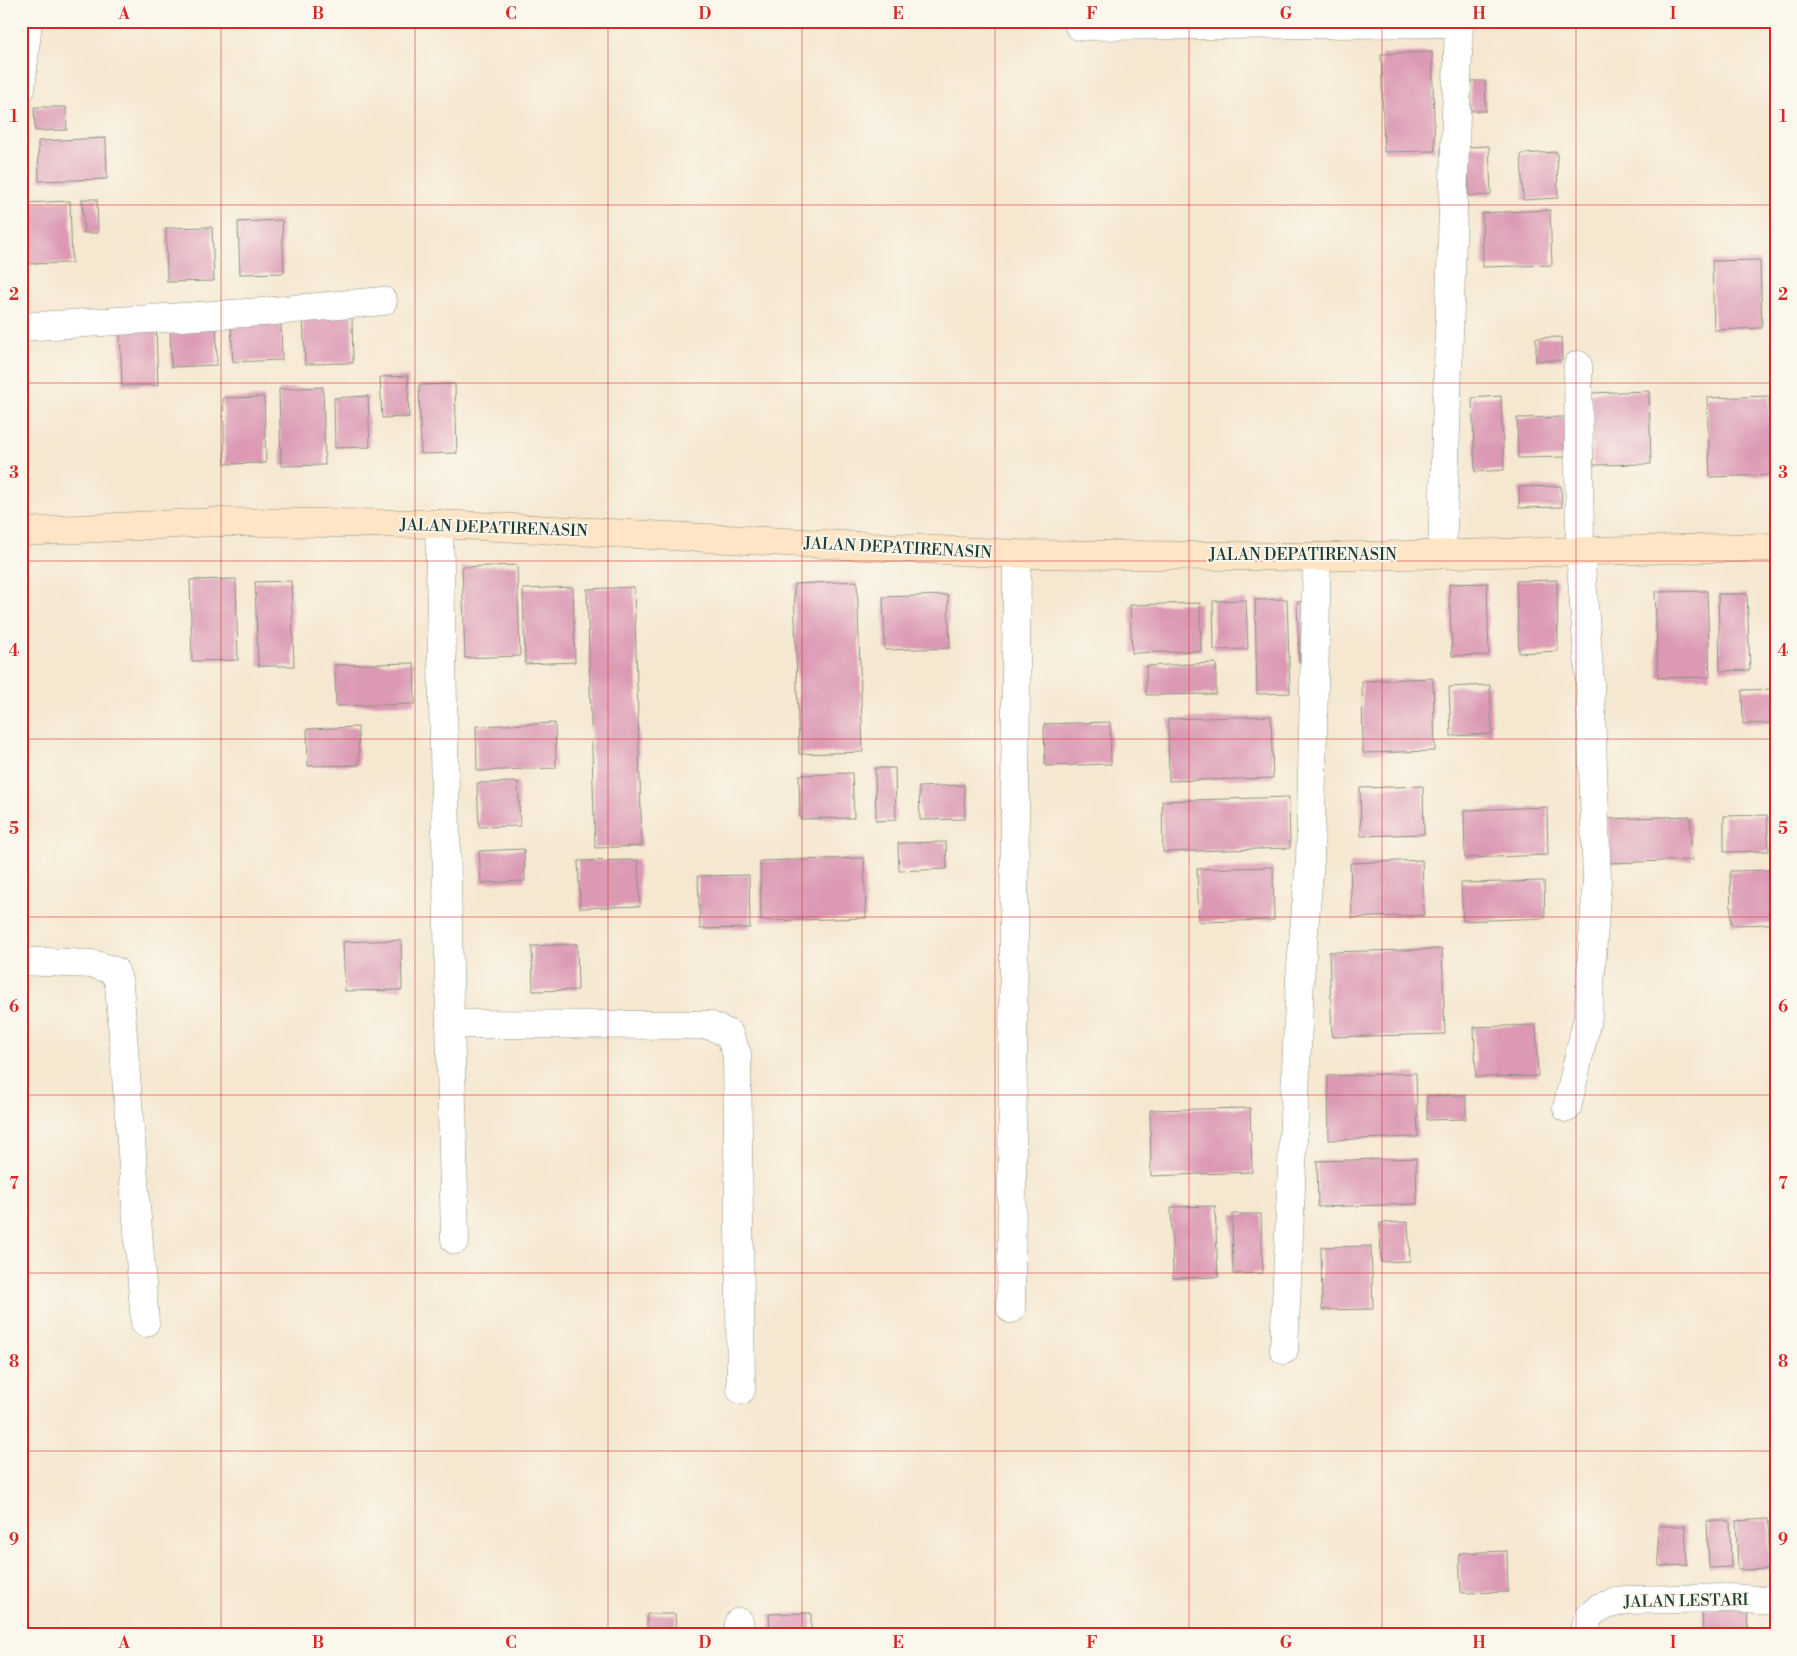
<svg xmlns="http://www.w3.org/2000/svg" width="1797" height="1656" font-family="'Libre Bodoni',serif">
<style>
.building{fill:#db99b4}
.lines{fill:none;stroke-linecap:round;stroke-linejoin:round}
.street-casing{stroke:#8a9282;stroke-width:29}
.secondary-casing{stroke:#8a9282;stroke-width:29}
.street{stroke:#fff;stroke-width:28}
.secondary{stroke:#fde5c5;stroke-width:28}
.grid{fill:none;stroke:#d62828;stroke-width:1;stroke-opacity:0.55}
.labels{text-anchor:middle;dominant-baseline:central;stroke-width:4;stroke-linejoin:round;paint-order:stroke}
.street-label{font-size:16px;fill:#1f3d34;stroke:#fbf7ec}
.neatline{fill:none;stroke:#d62828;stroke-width:2}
.grid-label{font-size:16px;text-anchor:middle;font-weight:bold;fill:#d62828}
</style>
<rect width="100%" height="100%" fill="#fbf7ec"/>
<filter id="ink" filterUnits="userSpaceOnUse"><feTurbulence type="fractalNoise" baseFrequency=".02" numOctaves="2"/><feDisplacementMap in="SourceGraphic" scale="10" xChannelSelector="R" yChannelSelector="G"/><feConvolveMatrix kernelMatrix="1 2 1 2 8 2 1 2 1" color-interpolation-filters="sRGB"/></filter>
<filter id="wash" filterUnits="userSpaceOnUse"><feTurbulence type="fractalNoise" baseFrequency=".0096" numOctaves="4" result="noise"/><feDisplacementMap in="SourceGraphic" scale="20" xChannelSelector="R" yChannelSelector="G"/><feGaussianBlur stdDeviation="1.12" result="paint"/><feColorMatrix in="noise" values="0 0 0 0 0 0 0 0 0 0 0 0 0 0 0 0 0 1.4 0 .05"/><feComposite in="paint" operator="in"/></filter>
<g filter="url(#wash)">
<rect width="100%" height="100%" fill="#f5e7d0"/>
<g id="blocks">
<!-- building -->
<g class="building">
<polygon points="1432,52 1435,151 1384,152 1381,54"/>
<polygon points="1470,81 1485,81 1486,111 1471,111"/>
<polygon points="34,107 66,107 67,130 35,131"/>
<polygon points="106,138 107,179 39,181 38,141"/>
<polygon points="1489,146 1491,195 1469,196 1467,147"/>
<polygon points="1557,152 1558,198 1523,200 1521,154"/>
<polygon points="82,199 97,199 98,233 84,233"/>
<polygon points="70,201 72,263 25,264 23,203"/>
<polygon points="1550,210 1552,265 1483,267 1482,213"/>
<polygon points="282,220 284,273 240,274 238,222"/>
<polygon points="212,227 214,281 167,282 166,228"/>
<polygon points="1760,260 1762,328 1714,330 1712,261"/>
<polygon points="352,315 353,363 305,364 303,317"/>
<polygon points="216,319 217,365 171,367 170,320"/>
<polygon points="281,323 282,360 233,362 231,325"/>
<polygon points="156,328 158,385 122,386 120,330"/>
<polygon points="1561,337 1562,360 1536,361 1536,338"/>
<polygon points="408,376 409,417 382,418 380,377"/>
<polygon points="455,384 457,453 421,454 419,385"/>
<polygon points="323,387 325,465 281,466 279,389"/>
<polygon points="1649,391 1651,464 1593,465 1591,393"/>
<polygon points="368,396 370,447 335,448 334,398"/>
<polygon points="1501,396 1504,470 1475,472 1472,398"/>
<polygon points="1769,396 1772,475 1710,477 1707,398"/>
<polygon points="264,397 266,463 225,464 223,398"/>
<polygon points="1566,417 1567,457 1518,458 1517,418"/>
<polygon points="1561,486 1562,507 1519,508 1519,487"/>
<polygon points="517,565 520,656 465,658 462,567"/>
<polygon points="236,579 238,660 192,661 190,580"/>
<polygon points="1557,580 1558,651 1519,653 1516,581"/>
<polygon points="291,581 294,666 258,666 255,582"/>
<polygon points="857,581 863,752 799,754 794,584"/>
<polygon points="1487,583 1489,655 1452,656 1449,584"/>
<polygon points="573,587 575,662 525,664 523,589"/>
<polygon points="634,587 642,846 595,848 587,589"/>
<polygon points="1707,591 1710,677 1658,678 1655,592"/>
<polygon points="1718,594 1747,594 1750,670 1720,671"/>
<polygon points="948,595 950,648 885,650 883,597"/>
<polygon points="1287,599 1290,693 1257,694 1255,600"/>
<polygon points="1246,600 1248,649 1214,650 1213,601"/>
<polygon points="1297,602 1311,602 1313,661 1299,662"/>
<polygon points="1200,603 1201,651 1132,653 1130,605"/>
<polygon points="414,663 415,704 336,706 335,665"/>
<polygon points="1216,663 1216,694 1146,695 1146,666"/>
<polygon points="1433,678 1435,751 1363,753 1362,681"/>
<polygon points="1490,685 1492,734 1451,736 1449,687"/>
<polygon points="1776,689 1776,723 1743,724 1742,690"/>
<polygon points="1271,716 1273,778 1169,781 1168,719"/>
<polygon points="1110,722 1111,764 1045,766 1044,724"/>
<polygon points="555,723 556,768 477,771 476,726"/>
<polygon points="358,727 359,765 308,766 307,729"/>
<polygon points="875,768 895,768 896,820 876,821"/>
<polygon points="852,773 854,818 800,819 799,775"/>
<polygon points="518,782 520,826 479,827 477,783"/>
<polygon points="964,785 965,819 920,820 919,787"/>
<polygon points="1423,786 1424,834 1361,836 1360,788"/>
<polygon points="1289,797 1290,848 1163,852 1162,801"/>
<polygon points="1547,807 1548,855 1465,858 1464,810"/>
<polygon points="1767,815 1769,851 1724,852 1724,816"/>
<polygon points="1690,816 1692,860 1610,863 1608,819"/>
<polygon points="946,842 947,869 899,871 898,843"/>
<polygon points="524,849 525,881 481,883 479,851"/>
<polygon points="864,858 866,918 761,921 760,861"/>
<polygon points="638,860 640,906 580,908 578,861"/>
<polygon points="1422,860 1424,915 1352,918 1350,863"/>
<polygon points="1273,867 1274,920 1199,922 1197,869"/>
<polygon points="1776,870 1776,924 1731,925 1730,871"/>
<polygon points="749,875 750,928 700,929 698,876"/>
<polygon points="1544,881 1545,918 1463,921 1461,883"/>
<polygon points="401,940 402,990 345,991 343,942"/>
<polygon points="577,944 578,990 533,991 532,946"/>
<polygon points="1442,949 1445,1034 1332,1037 1329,952"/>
<polygon points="1536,1025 1538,1076 1476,1077 1474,1027"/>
<polygon points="1416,1073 1418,1137 1329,1140 1328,1076"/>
<polygon points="1466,1095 1466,1119 1427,1120 1427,1096"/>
<polygon points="1250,1108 1252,1172 1151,1176 1150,1110"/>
<polygon points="1416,1158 1417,1204 1318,1207 1317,1161"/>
<polygon points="1215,1206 1218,1277 1173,1278 1171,1207"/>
<polygon points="1232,1214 1261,1214 1263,1273 1233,1274"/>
<polygon points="1408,1222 1410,1261 1381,1262 1380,1223"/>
<polygon points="1371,1246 1373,1309 1322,1310 1321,1247"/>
<polygon points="1768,1519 1770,1569 1738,1570 1736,1521"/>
<polygon points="1707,1521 1730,1521 1731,1567 1709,1568"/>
<polygon points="1658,1526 1685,1526 1687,1565 1659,1566"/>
<polygon points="1507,1551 1508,1592 1461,1593 1459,1553"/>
<polygon points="1748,1607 1749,1635 1703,1635 1702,1608"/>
<polygon points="811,1613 811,1635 770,1635 769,1614"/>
<polygon points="647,1614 675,1614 676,1635 647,1635"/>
</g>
</g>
</g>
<g filter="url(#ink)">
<use href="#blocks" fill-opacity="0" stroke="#8a9282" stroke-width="1"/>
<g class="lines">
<defs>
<g id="street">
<polyline points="1079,26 1459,23"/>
<polyline points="21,89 28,21"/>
<polyline points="21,327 263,312 383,301"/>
<polyline points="439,524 455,1240"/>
<polyline points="1442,554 1459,21"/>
<polyline points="21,961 93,964 115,971 119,984 145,1323"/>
<polyline points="450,1024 709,1025 729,1034 737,1054 741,1390"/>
<polyline points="1567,1108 1588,1016 1597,880 1590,683 1580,552 1578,365"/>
<polyline points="1011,1309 1017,554"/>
<polyline points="1284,1350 1300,978 1310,860 1317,557"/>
<polyline points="739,1622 739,1635"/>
<polyline points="1584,1635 1588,1618 1600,1607 1625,1600 1728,1598 1776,1601"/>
</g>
<polyline id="secondary" points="21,532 214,522 439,524 1017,554 1317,557 1776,547"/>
</defs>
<!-- street casing -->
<use href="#street" class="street-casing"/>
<!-- secondary casing -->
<use href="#secondary" class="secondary-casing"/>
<!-- street -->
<use href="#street" class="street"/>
<!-- secondary -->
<use href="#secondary" class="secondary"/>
</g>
</g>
<!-- grid -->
<path class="grid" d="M221,21V1635M415,21V1635M608,21V1635M802,21V1635M995,21V1635M1189,21V1635M1382,21V1635M1576,21V1635M21,205H1776M21,383H1776M21,561H1776M21,739H1776M21,917H1776M21,1095H1776M21,1273H1776M21,1451H1776"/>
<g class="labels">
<!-- street labels -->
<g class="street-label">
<text transform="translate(494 528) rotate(2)">JALAN DEPATIRENASIN</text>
<text transform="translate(898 548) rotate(3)">JALAN DEPATIRENASIN</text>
<text x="1303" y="555">JALAN DEPATIRENASIN</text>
<text transform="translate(1686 1601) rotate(-1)">JALAN LESTARI</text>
</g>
</g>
<!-- margin -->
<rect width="1797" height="1656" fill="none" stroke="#fbf7ec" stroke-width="55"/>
<rect x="28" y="28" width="1742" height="1600" class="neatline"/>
<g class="grid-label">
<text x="124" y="19">A</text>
<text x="318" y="19">B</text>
<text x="511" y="19">C</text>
<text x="705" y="19">D</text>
<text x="898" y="19">E</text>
<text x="1092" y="19">F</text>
<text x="1286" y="19">G</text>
<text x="1479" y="19">H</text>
<text x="1673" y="19">I</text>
<text x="14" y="122">1</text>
<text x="1783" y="122">1</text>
<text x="14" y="300">2</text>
<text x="1783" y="300">2</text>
<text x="14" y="478">3</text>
<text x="1783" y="478">3</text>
<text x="14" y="656">4</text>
<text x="1783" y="656">4</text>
<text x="14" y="834">5</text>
<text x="1783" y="834">5</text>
<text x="14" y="1012">6</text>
<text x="1783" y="1012">6</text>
<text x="14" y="1189">7</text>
<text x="1783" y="1189">7</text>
<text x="14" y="1367">8</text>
<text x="1783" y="1367">8</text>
<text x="14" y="1545">9</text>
<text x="1783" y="1545">9</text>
<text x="124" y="1648">A</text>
<text x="318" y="1648">B</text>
<text x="511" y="1648">C</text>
<text x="705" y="1648">D</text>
<text x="898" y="1648">E</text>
<text x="1092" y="1648">F</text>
<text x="1286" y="1648">G</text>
<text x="1479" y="1648">H</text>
<text x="1673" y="1648">I</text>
</g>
</svg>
